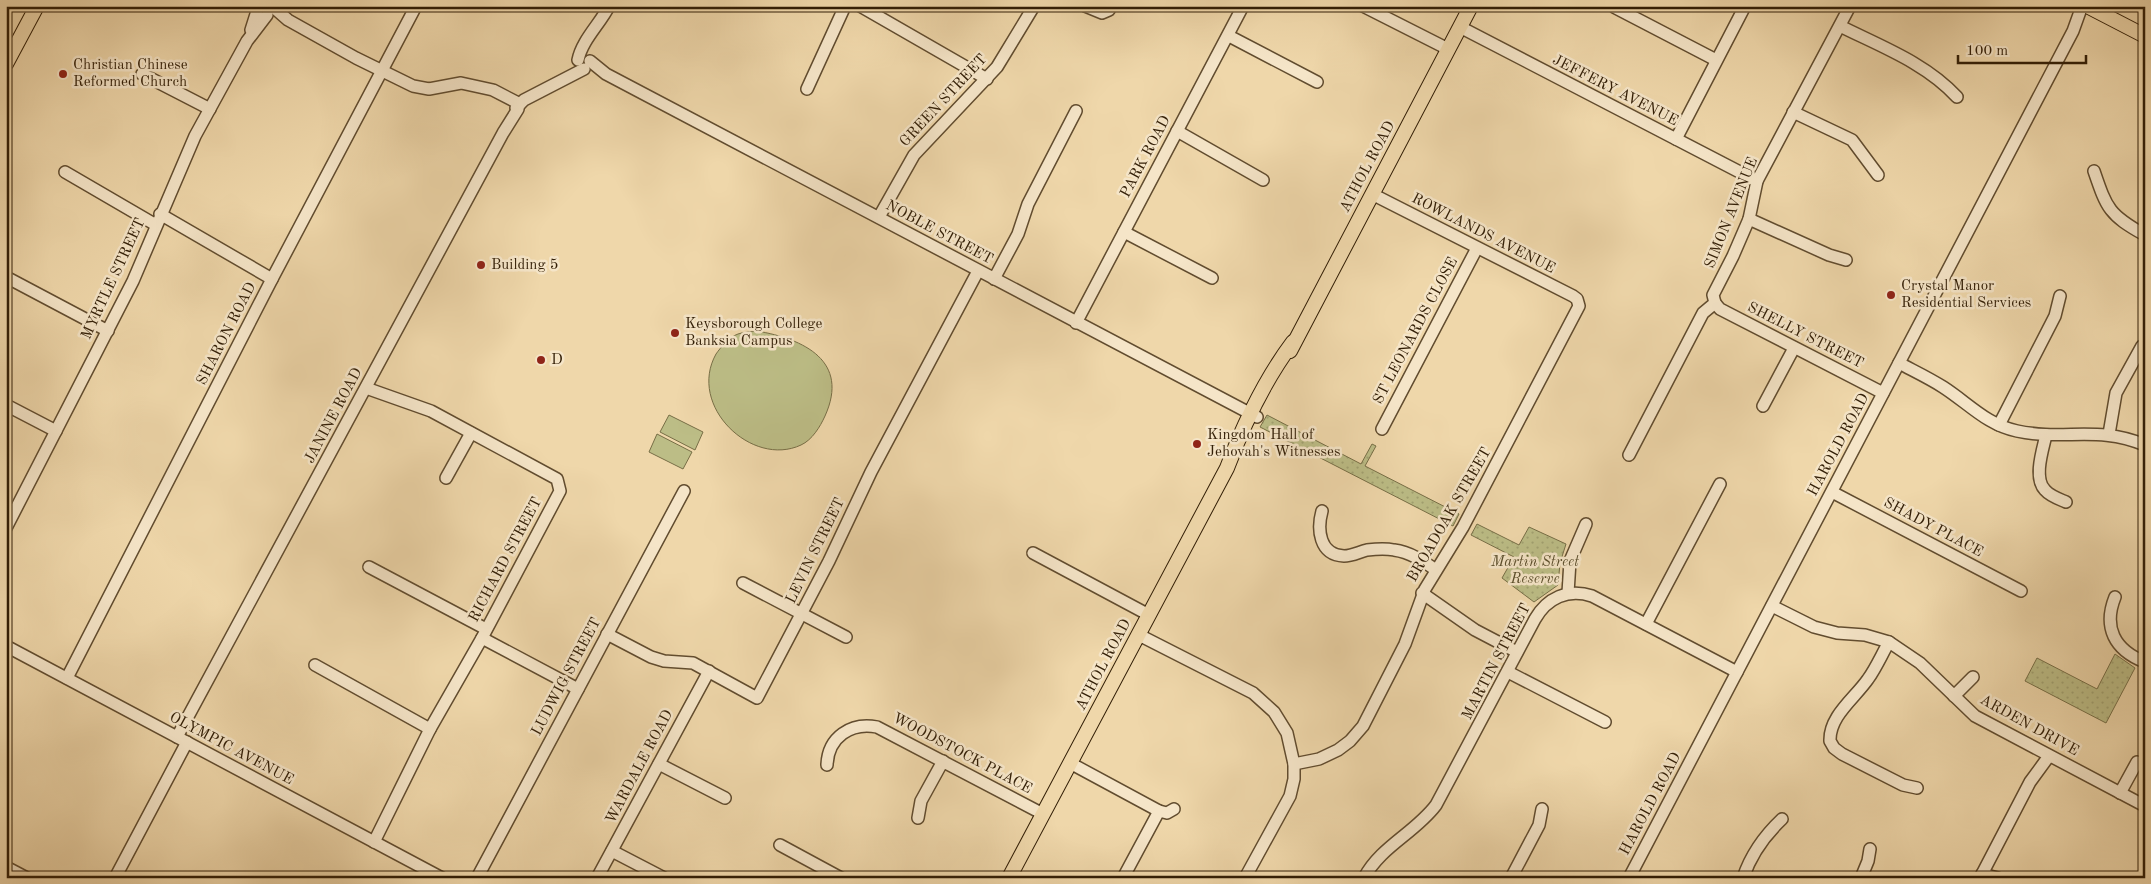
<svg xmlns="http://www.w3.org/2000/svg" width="2151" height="884" font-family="'Old Standard TT',serif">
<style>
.grass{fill:url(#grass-dots);stroke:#776e46}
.pitch{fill:#bcbd86;stroke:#776e46}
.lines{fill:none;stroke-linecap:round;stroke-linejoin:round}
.minor-casing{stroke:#614c2f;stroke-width:14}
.major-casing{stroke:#321e06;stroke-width:16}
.minor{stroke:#f5e5c8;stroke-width:11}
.major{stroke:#efd7aa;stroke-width:14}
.poi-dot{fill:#8f2418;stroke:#f5e5c8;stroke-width:2}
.labels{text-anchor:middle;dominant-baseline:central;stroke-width:5;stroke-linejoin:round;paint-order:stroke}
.poi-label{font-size:15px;fill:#321e06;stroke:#f5e5c8;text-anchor:start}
.street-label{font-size:15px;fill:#321e06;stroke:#f5e5c8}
.park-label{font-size:15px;font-style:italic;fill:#5b4e2c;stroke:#f5e5c8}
</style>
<defs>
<pattern id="grass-dots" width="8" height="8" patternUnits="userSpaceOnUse" patternTransform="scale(1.25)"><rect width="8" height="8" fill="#bcbd86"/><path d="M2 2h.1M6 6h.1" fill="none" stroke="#a2a272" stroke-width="1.8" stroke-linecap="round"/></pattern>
</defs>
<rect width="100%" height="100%" fill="#efd7aa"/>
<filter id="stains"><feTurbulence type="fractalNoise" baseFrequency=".004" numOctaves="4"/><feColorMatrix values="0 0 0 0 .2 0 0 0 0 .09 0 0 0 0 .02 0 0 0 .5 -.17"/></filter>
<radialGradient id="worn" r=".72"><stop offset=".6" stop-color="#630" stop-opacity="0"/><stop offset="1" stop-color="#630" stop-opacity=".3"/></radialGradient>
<!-- grass -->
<g class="grass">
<polygon points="1267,415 1361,464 1372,444 1376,446 1365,466 1459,514 1453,526 1260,427"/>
<polygon points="1477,524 1519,545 1529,527 1566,544 1560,563 1558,585 1534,602 1502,578 1514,557 1471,535"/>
<polygon points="2115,654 2135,668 2106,723 2025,681 2037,658 2097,689"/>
</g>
<!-- pitch -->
<g class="pitch">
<path d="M757,331C804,339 850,361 825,416C820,427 812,440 801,445C752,468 687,406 716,354C721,347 729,337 738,334C743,332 751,332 757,331Z"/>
<polygon points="669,415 703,432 695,450 660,432"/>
<polygon points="657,434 692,452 683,469 649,452"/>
</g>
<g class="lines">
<defs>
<g id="minor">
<polyline points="272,6 288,20 356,58 413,86 429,89 461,83 493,90 520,104"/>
<polyline points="860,6 987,79"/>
<polyline points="1085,6 1102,13 1109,10 1111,6"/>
<polyline points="1363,6 1448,49"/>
<polyline points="1614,7 1716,60"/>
<path d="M1840,26C1880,46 1926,63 1957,97"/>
<polyline points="1460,27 1757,181"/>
<polyline points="251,30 257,11"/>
<polyline points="1229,36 1317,82"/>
<path d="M578,60C582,40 600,24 609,6"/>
<polyline points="590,61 606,74 1257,417"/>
<polyline points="142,74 210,109"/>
<polyline points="807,89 845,6"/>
<polyline points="516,108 524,100 584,69"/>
<polyline points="1793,112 1852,140 1878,175"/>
<polyline points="1177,131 1263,180"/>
<polyline points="1676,139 1745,6"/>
<path d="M2094,171C2107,209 2109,215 2145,235"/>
<polyline points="65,172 156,225"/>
<polyline points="160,214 272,279"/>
<polyline points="879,217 914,155 997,67 1034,6"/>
<polyline points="1749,219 1829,255 1846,260"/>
<polyline points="1124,232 1212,278"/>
<polyline points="6,277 108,331"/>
<polyline points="994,279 1018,234 1028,204 1076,111"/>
<polyline points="1715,303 1720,309 1883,393"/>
<polyline points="1076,323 1243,6"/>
<path d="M1899,363C1914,371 1929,378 1943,387C1968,403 1987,425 2017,431C2064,441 2098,425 2145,445"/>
<polyline points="366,388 431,411 557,479 560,491 482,638 430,729 374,842"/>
<polyline points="6,405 56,431"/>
<polyline points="1763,406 1794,348"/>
<polyline points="1999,425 2055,316 2060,296"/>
<polyline points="1382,429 1477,248"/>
<polyline points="2109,434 2116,393 2142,346"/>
<path d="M2046,435C2043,449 2033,478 2045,490C2050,496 2059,499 2066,502"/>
<polyline points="1629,455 1703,313 1715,303 1713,295 1733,256 1749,219 1757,181 1850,6"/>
<polyline points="446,478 471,433"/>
<polyline points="1832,492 2021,591"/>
<path d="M1322,511C1317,529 1319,555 1344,556C1352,556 1359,552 1367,550C1375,549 1385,548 1394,550C1410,552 1423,561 1436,570"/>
<polyline points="6,528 133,281 195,136 247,41 267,15"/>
<polyline points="1033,553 1149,615"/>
<polyline points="369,567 486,629"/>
<polyline points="743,583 846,637"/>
<polyline points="1422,593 1475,630 1517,652"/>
<polyline points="1568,593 1570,561 1586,524"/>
<path d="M2115,597C2103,627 2114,650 2145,662"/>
<polyline points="1772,606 1814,627 1837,633 1865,635 1889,642 1920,663 1975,716 2145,806"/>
<polyline points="1646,624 1720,484"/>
<polyline points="607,634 651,657 664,661 693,663 757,698 829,561 871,472 978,271"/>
<polyline points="1139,635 1253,693 1274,712 1287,733 1294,764 1294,779 1290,796 1245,878"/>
<polyline points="482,638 578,689"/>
<path d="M1889,642C1882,654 1876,668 1868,679C1855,698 1829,716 1830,741L1834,748L1842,754L1903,785L1917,788"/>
<polyline points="6,646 442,878"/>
<polyline points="315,665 430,729"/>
<polyline points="1508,672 1605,722"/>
<polyline points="67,678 272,279 416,6"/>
<polyline points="1954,696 1973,677"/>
<polyline points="177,737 503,133 518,109"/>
<polyline points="1070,763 1159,811 1123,878"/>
<polyline points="659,764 725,798"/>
<polyline points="1294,764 1319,759 1338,750 1350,741 1363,726 1405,644 1425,589 1463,527 1579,306 1577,299 1573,296 1372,194"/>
<path d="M827,765C828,737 851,722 877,727L1043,814"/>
<polyline points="2120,793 2137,762"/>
<polyline points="1159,811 1167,813 1174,809"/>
<polyline points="918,818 921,801 943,761"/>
<polyline points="780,845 841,878"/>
<polyline points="612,851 664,878"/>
<polyline points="6,867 27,878"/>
<polyline points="1982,874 1998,878"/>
<polyline points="115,878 187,742"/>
<polyline points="477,878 684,491"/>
<polyline points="597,878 709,671"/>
<path d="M1364,878C1381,846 1415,833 1436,805L1535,619C1547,598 1568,588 1592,596L1737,672"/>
<polyline points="1511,878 1539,825 1542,809"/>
<polyline points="1629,878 2073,31 2082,6"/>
<path d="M1743,878C1751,854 1764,836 1782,819"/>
<polyline points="1861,878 1868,861 1870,849"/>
<polyline points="1980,878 2030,782 2049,756"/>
</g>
<g id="major">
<polyline points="2087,6 2145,36"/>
<polyline points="6,64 37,6"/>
<polyline points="1290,351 1471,6"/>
<path d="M1009,878L1227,468C1243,426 1266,378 1293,342"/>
</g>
</defs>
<!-- minor casing -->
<use href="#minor" class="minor-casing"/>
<!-- major casing -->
<use href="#major" class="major-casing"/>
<!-- minor -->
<use href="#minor" class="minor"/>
<!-- major -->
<use href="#major" class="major"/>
</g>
<!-- markers -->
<g class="poi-dot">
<circle cx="63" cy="74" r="5"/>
<circle cx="481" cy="265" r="5"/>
<circle cx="1891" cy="295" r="5"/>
<circle cx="675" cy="333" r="5"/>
<circle cx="541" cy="360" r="5"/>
<circle cx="1197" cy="444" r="5"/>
</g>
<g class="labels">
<!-- poi labels -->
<g class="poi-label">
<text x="73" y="65">Christian Chinese<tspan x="73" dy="17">Reformed Church</tspan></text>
<text x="491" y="265">Building 5</text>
<text x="1901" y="286">Crystal Manor<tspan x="1901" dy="17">Residential Services</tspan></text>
<text x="685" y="324">Keysborough College<tspan x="685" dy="17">Banksia Campus</tspan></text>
<text x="551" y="360">D</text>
<text x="1207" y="435">Kingdom Hall of<tspan x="1207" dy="17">Jehovah's Witnesses</tspan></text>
</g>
<!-- street labels -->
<g class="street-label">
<text transform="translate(1615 91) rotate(27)">JEFFERY AVENUE</text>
<text transform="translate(944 101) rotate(-47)">GREEN STREET</text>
<text transform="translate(1146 157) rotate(-62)">PARK ROAD</text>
<text transform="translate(1368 167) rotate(-62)">ATHOL ROAD</text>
<text transform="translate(1732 213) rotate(-68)">SIMON AVENUE</text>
<text transform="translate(939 233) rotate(28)">NOBLE STREET</text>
<text transform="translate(1483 234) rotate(27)">ROWLANDS AVENUE</text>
<text transform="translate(114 279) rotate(-65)">MYRTLE STREET</text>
<text transform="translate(1416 331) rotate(-62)">ST LEONARDS CLOSE</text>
<text transform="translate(227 334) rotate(-63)">SHARON ROAD</text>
<text transform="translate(1805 336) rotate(27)">SHELLY STREET</text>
<text transform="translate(334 416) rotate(-62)">JANINE ROAD</text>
<text transform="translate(1839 445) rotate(-62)">HAROLD ROAD</text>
<text transform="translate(1450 515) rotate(-60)">BROADOAK STREET</text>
<text transform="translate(1933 528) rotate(28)">SHADY PLACE</text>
<text transform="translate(816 551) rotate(-64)">LEVIN STREET</text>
<text transform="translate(506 560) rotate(-62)">RICHARD STREET</text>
<text transform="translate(1497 662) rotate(-62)">MARTIN STREET</text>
<text transform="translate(1104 665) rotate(-62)">ATHOL ROAD</text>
<text transform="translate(567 677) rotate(-62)">LUDWIG STREET</text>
<text transform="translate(2029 726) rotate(29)">ARDEN DRIVE</text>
<text transform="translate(231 749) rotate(28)">OLYMPIC AVENUE</text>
<text transform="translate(962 754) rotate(28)">WOODSTOCK PLACE</text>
<text transform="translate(640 767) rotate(-62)">WARDALE ROAD</text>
<text transform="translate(1651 804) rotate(-62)">HAROLD ROAD</text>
</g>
<!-- park labels -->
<g class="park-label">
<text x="1535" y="562">Martin Street<tspan x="1535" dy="17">Reserve</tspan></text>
</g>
</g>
<!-- margin -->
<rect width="2151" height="884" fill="none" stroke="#efd7aa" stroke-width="25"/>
<rect x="8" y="8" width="2136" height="869" fill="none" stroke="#321e06" stroke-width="2.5"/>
<rect x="12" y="12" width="2126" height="859" fill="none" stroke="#321e06"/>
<!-- scale -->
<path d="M1958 55v8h128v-8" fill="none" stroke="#321e06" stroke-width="2.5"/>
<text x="1966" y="55" font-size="15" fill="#321e06" stroke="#f5e5c8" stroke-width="4" paint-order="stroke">100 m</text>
<rect width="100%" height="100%" filter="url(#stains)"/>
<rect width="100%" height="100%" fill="url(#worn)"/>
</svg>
